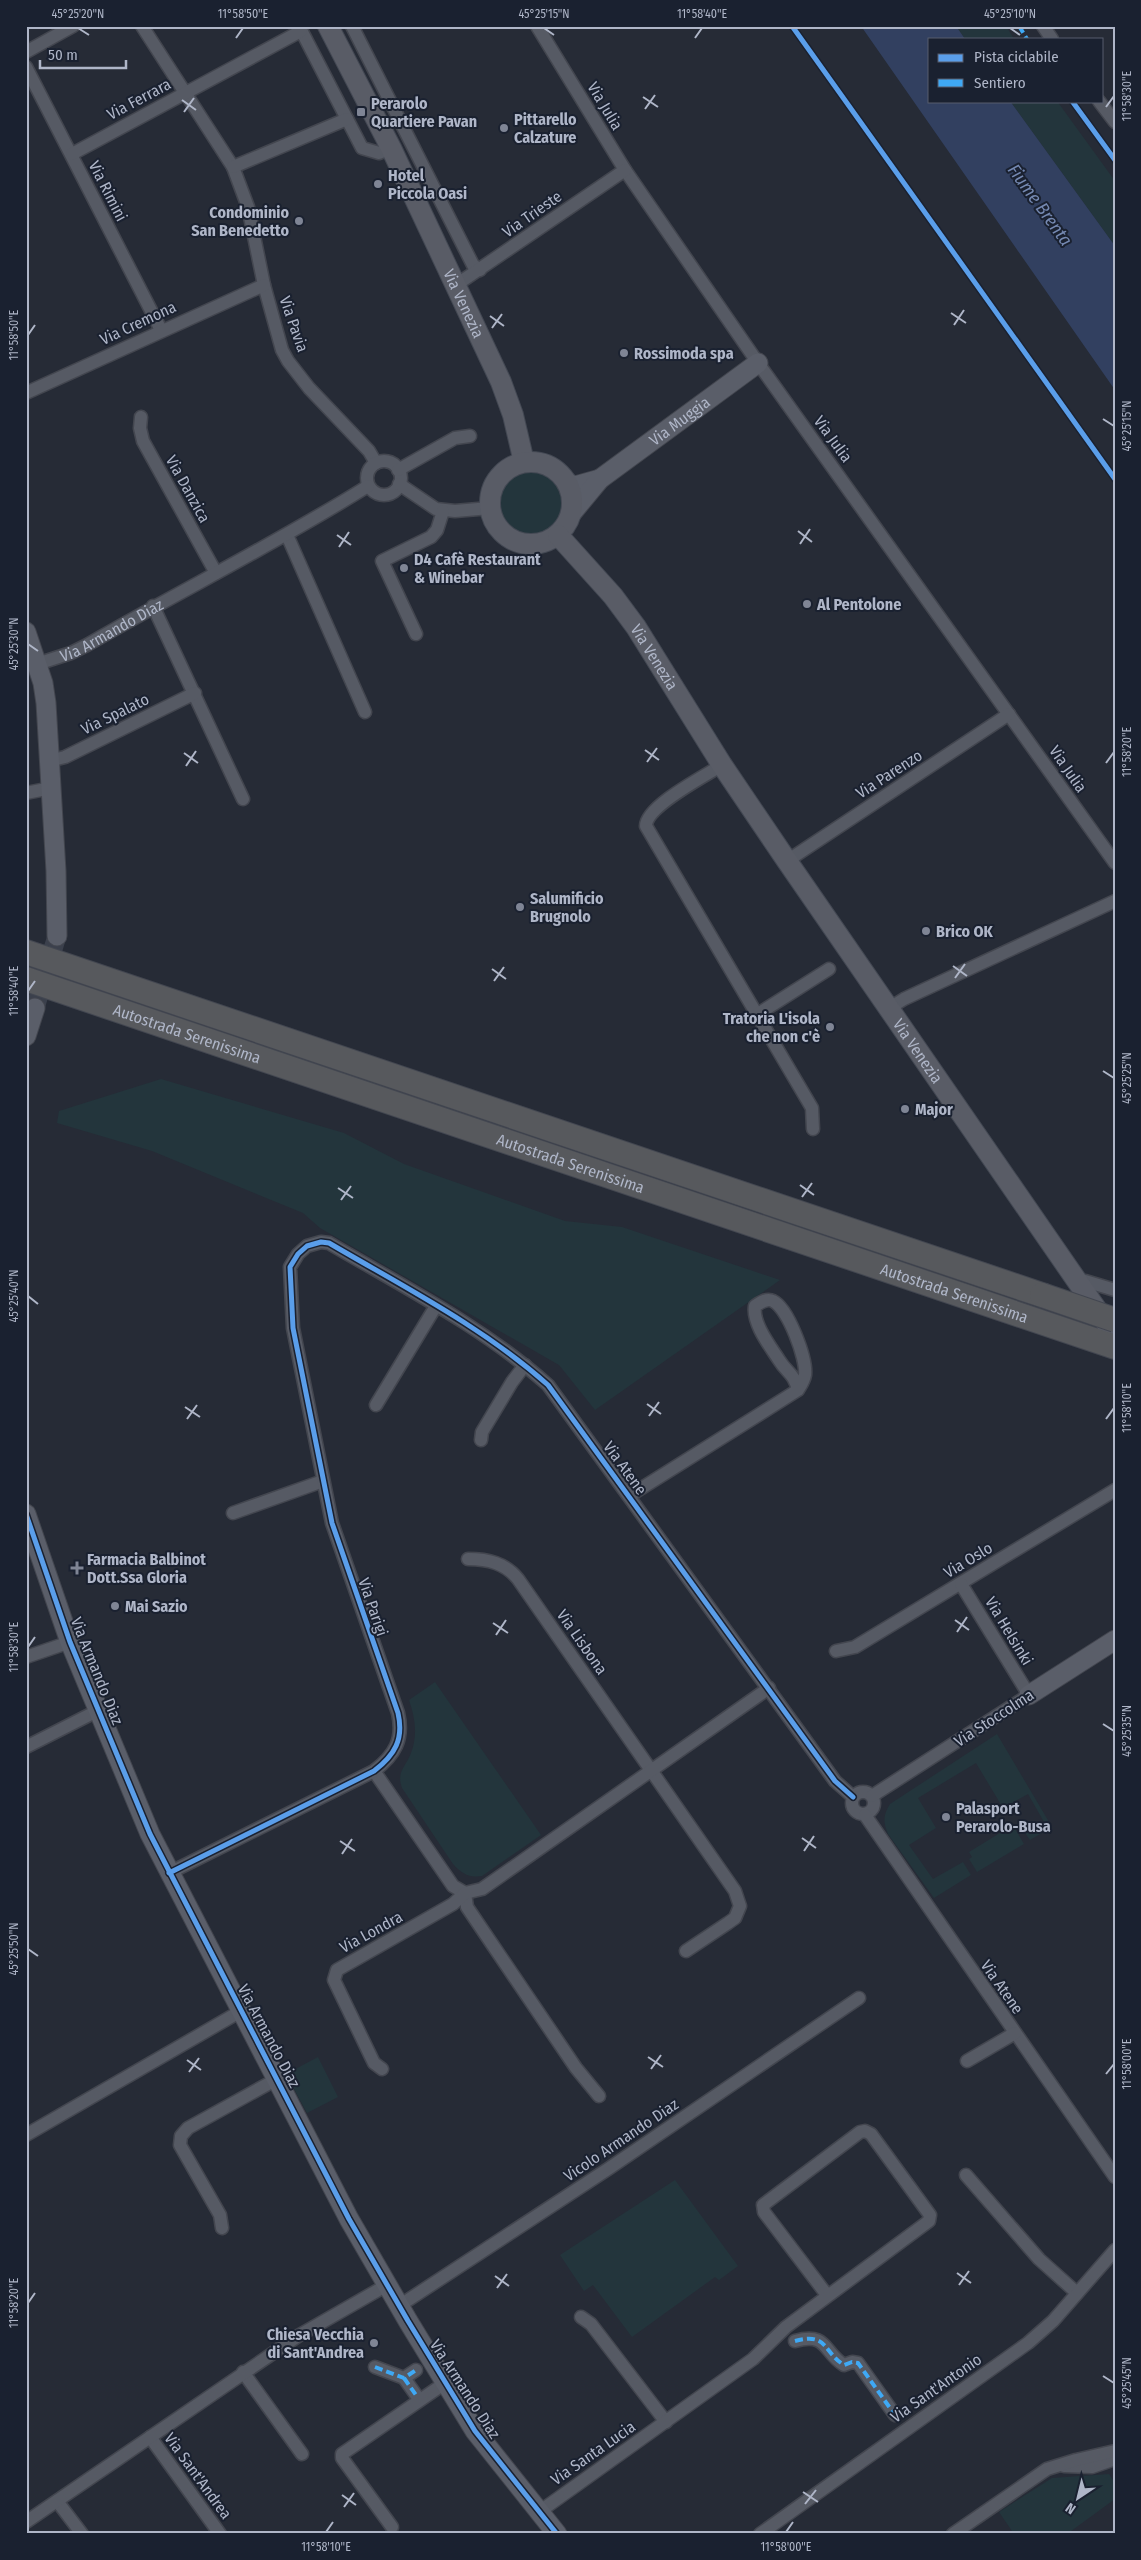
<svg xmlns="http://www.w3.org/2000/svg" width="1141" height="2560" font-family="'Fira Sans Condensed',sans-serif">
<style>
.green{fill:#23353c}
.water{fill:#324060}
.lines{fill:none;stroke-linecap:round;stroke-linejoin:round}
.secondary-tunnel{stroke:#3b404c;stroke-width:19;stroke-dasharray:19 9;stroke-linecap:butt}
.street-casing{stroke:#43464f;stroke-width:15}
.secondary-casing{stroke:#43464f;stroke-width:21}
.primary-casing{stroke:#434853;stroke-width:22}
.highway-casing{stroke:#434751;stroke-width:26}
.street{stroke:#565a64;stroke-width:12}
.secondary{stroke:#5a5e69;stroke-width:19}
.primary{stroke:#595c66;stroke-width:20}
.highway{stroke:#57595d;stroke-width:24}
.highway-bridge-casing{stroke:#434751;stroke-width:26;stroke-linecap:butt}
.highway-bridge{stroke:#57595d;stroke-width:24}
.quiet{stroke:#3fa9f5;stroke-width:4;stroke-dasharray:8 4;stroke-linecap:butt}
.cycleway-casing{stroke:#1a2130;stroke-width:8}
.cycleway{stroke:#5a9eea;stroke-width:5}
.ticks{fill:none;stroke:#afb6c8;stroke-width:2}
.poi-dot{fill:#7f8595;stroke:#1a2130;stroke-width:2}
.labels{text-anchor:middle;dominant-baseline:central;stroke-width:4;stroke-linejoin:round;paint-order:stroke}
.street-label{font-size:16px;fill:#afb6c8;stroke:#1a2130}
.poi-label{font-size:16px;font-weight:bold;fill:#afb6c8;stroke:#1a2130;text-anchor:start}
.water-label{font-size:18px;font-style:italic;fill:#7589b2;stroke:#1a2130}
.neatline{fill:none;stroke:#afb6c8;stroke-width:2}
.ticks-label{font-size:12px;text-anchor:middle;fill:#afb6c8}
</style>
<rect width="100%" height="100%" fill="#262b36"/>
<!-- green -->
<g class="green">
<polygon points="956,26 1006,26 1014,39 965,39"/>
<polygon points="1010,101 1057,101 1115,181 1115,246"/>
<circle cx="531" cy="504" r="33"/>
<polygon points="161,1079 344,1133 404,1164 565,1221 622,1227 780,1280 595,1410 559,1365 320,1228 303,1213 152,1151 57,1123 59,1111"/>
<path d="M435,1682L541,1835L482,1876C469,1878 462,1874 453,1864L402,1788C396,1771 406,1767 411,1753C418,1734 415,1718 409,1700Z"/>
<path d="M997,1734L1052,1827L1030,1840L1025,1833L1044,1822L1028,1794L1003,1808L976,1763L918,1798L936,1828L909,1845L933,1879L963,1862L971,1875L934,1898L888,1834C883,1822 883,1815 890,1804Z"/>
<polygon points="1013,1825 1024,1844 977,1872 969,1859 972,1857 969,1852"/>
<polygon points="318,2057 338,2097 307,2113 286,2074"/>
<polygon points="675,2180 738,2266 719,2280 715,2277 632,2337 593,2285 584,2291 560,2255"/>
<polygon points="1109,2474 1115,2483 1115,2499 1067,2534 1014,2534 999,2512 1052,2478"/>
</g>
<!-- water -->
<polygon class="water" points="861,26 956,26 965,39 930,39 930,101 1010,101 1115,246 1115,390"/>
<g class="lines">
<!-- secondary-tunnel -->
<polyline class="secondary-tunnel" points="35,1008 57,936"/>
<defs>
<g id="street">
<polyline points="142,26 233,167 248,207 264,285 282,350 288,361 309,388 369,451 376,463"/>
<polyline points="299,26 362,148 379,153 391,148"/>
<polyline points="352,26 473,265 480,270"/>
<polyline points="537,26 625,170 758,363 1115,863"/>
<polyline points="1043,26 1052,39"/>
<polyline points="26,52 73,26"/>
<polyline points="26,67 161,330"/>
<polyline points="1099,101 1115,122"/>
<polyline points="72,154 301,31"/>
<polyline points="233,167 347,119"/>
<polyline points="456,285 625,170"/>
<polyline points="26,393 264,285"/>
<polyline points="141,417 140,428 143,441 216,573"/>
<circle cx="384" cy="478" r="17"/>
<polyline points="398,470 455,438 470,436"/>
<polyline points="399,484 436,509 455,511 490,508"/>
<polyline points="287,535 365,712"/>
<polyline points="153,606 243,799"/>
<polyline points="416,634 382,561 431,537 437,530 443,511"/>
<path id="s1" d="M37,664L71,653L87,645C180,591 277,543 368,486"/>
<polyline points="49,761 65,757 195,693"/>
<path d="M722,765C705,776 646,806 646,826L812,1108L813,1129"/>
<polyline points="26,793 51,788"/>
<polyline points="787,861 1009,714"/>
<polyline points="888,1009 904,999 1115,901"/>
<polyline points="758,1014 829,969"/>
<polyline points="1079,1285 1085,1281 1115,1290"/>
<polyline points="376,1405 436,1306"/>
<polyline points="481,1440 482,1432 512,1382 525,1365"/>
<path d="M629,1496L798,1390C801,1385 804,1381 805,1375C807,1359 788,1308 773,1301C767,1298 761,1302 755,1306C752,1323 770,1346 779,1360C787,1373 794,1373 798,1390"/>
<polyline points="233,1513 323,1481"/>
<path d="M468,1559C488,1559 505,1563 518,1579L735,1891L740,1906L735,1918L728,1923L686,1951"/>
<polyline points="836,1651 855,1647 1115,1490"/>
<polyline points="26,1657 70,1642"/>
<polyline points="26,1747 99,1710"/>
<polyline points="374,1771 453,1886 465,1893 467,1907 576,2068 599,2096"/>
<circle cx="863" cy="1803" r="11"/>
<polyline points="872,1796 1029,1695 961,1584"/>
<polyline points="865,1815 1115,2177"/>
<path d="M169,1873L374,1771C395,1755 404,1739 398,1713L332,1523L293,1328L290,1267L298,1254L307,1246L321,1242L329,1243C404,1287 483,1327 548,1385L835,1781L853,1797"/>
<polyline points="967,2061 1015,2033"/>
<polyline points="382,2069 374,2063 334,1980 337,1970 453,1904 465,1893 482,1889 769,1688"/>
<polyline points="26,2135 241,2011"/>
<polyline points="966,2175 1039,2259 1077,2293"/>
<polyline points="222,2228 220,2215 180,2145 181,2136 188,2128 277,2079"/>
<polyline points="399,2306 608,2169 859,1998"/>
<polyline points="581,2317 591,2324 666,2422"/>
<path d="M795,2341C828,2332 823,2352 844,2365L852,2362L858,2363L895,2415"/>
<polyline points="375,2367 404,2378 416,2370"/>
<polyline points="243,2372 302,2454"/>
<polyline points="404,2378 416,2395"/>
<polyline points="150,2437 220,2534"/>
<polyline points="1064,2466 1092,2467 1115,2459"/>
<polyline points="57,2501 82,2534"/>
<polyline points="539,2512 753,2359 786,2327 929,2221 930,2215 871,2134 865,2131 860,2132 763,2205 764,2212 827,2295"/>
<polyline points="26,2522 298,2336 387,2285"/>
<polyline points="392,2527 342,2458 342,2454 445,2383"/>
<polyline points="760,2534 1028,2343 1053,2321 1115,2250"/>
<polyline points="953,2534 1047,2469 1076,2460 1115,2451"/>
</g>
<g id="secondary">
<polyline points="567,483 575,486 600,479"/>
<path id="s2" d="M571,514L600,479L758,363"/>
<polyline points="26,632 43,683 46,703 56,871 57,936"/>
<polyline points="26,1036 35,1008"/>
<polyline points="26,1514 70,1642 150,1834 349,2219 408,2321 475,2431 557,2534"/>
<polyline points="1029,1695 1115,1640"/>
</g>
<g id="primary">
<path id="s3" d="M328,26L391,148L501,382L513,415L524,462"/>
<circle cx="531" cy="503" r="41"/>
<path id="s4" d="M558,535L613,596L636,627L722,765L787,861L1115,1336"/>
</g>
<g id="highway">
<polyline points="26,952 1042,1295"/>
<path id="s5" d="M26,979L1115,1347"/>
</g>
</defs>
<!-- street casing -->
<use href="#street" class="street-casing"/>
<!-- secondary casing -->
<use href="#secondary" class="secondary-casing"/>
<!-- primary casing -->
<use href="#primary" class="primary-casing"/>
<!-- highway casing -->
<use href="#highway" class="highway-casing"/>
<!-- street -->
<use href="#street" class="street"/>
<!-- secondary -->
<use href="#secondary" class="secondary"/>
<!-- primary -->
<use href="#primary" class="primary"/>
<!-- highway -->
<use href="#highway" class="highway"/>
<defs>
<polyline id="highway-bridge" points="1042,1295 1115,1320"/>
</defs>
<!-- highway-bridge casing -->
<use href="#highway-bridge" class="highway-bridge-casing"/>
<!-- highway-bridge -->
<use href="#highway-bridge" class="highway-bridge"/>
<!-- quiet -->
<g class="quiet">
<polyline points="1019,26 1027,39"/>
<path d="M795,2341C828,2332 823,2352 844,2365L852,2362L858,2363L895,2415"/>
<polyline points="375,2367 404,2378 416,2370"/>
<polyline points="404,2378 416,2395"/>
</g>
<defs>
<g id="cycleway">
<polyline points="792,26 1115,479"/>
<polyline points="1072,101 1115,160"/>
<polyline points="26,1514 70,1642 150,1834 349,2219 408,2321 475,2431 557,2534"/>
<path d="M169,1873L374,1771C395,1755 404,1739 398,1713L332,1523L293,1328L290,1267L298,1254L307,1246L321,1242L329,1243C404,1287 483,1327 548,1385L835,1781L853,1797"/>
</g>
</defs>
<!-- cycleway casing -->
<use href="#cycleway" class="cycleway-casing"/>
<!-- cycleway -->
<use href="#cycleway" class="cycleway"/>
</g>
<!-- ticks -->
<path class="ticks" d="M78,28L89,35M544,28L554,35M1010,28L1020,35M236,38L243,28M695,38L702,28M643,97L658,107M182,100L196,110M1106,107L1114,96M645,109L655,95M184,112L194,98M951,313L966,323M490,316L504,326M954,325L964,310M492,328L502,314M28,335L35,325M1103,419L1114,426M798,531L812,542M337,535L351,545M800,544L810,529M339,547L349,532M28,644L38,651M645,750L659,760M184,753L198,763M647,762L657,748M1106,763L1114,752M186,766L196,751M953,966L967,976M492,969L506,979M955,978L965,964M494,981L504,967M28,991L35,981M1103,1071L1114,1078M800,1185L814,1195M338,1188L353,1198M802,1197L812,1183M341,1200L351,1186M28,1296L38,1304M647,1404L661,1414M185,1407L200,1417M649,1416L659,1402M187,1419L197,1405M1106,1419L1114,1408M955,1620L969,1630M493,1623L508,1633M957,1632L967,1617M496,1635L506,1620M28,1647L35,1637M1103,1724L1114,1731M802,1838L816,1848M340,1841L355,1851M804,1851L814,1836M342,1854L352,1839M28,1949L38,1956M648,2057L663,2067M187,2060L201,2070M651,2069L661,2055M189,2072L199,2058M1106,2074L1114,2064M957,2273L971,2283M495,2276L509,2286M959,2285L969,2271M497,2288L507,2274M28,2303L35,2293M1103,2376L1114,2383M803,2492L818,2502M342,2495L356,2505M805,2504L816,2490M344,2507L354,2493M326,2532L333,2522M786,2532L793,2522"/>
<!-- markers -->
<g class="poi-dot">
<rect x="356" y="107" width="10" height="10" rx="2.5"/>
<circle cx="504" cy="128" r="5"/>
<circle cx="378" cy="184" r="5"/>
<circle cx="299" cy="221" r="5"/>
<circle cx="624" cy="353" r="5"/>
<circle cx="404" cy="568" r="5"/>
<circle cx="807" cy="604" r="5"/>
<circle cx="520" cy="907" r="5"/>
<circle cx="926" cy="931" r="5"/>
<circle cx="830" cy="1027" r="5"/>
<circle cx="905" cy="1109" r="5"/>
<path d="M74.5 1560.5h5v5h5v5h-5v5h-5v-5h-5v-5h5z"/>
<circle cx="115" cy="1606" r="5"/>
<circle cx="946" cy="1817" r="5"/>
<circle cx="374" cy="2343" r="5"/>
</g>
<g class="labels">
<!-- street labels -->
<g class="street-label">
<text transform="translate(139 99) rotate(-28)">Via Ferrara</text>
<text transform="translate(605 106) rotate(59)">Via Julia</text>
<text transform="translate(108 191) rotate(63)">Via Rimini</text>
<text transform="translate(532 214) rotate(-35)">Via Trieste</text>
<text stroke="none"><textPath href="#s3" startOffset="309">Via Venezia</textPath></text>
<text transform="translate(138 323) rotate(-25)">Via Cremona</text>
<text transform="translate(294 324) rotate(71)">Via Pavia</text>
<text stroke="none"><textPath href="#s2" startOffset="144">Via Muggia</textPath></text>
<text transform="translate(833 439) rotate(54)">Via Julia</text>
<text transform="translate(188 489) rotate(61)">Via Danzica</text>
<text stroke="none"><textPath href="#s1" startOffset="82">Via Armando Diaz</textPath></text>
<text stroke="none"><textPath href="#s4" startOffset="156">Via Venezia</textPath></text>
<text transform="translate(115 714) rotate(-26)">Via Spalato</text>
<text transform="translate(1068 769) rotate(55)">Via Julia</text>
<text transform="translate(889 774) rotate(-33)">Via Parenzo</text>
<text stroke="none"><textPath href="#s5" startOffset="170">Autostrada Serenissima</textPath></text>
<text stroke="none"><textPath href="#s4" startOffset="630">Via Venezia</textPath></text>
<text stroke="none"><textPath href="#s5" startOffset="575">Autostrada Serenissima</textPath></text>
<text stroke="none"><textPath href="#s5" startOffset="980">Autostrada Serenissima</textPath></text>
<text transform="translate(625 1468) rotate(54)">Via Atene</text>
<text transform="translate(968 1560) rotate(-31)">Via Oslo</text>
<text transform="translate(373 1607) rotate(71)">Via Parigi</text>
<text transform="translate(1009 1631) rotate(59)">Via Helsinki</text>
<text transform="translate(582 1642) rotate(55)">Via Lisbona</text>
<text transform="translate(97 1671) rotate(68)">Via Armando Diaz</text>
<text transform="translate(994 1718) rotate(-33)">Via Stoccolma</text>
<text transform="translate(371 1932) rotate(-29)">Via Londra</text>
<text transform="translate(1002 1987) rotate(55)">Via Atene</text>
<text transform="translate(269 2036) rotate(62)">Via Armando Diaz</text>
<text transform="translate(621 2140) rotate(-34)">Vicolo Armando Diaz</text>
<text transform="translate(936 2388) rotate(-35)">Via Sant'Antonio</text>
<text transform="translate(465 2389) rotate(57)">Via Armando Diaz</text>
<text transform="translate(593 2453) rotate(-35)">Via Santa Lucia</text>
<text transform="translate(198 2476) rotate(54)">Via Sant'Andrea</text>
</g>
<!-- poi labels -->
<g class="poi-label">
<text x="371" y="103">Perarolo<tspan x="371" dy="18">Quartiere Pavan</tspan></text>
<text x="514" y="119">Pittarello<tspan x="514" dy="18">Calzature</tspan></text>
<text x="388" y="175">Hotel<tspan x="388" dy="18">Piccola Oasi</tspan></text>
<text x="289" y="212" text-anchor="end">Condominio<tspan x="289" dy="18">San Benedetto</tspan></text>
<text x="634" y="353">Rossimoda spa</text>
<text x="414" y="559">D4 Cafè Restaurant<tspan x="414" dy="18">&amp; Winebar</tspan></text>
<text x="817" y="604">Al Pentolone</text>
<text x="530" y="898">Salumificio<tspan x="530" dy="18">Brugnolo</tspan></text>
<text x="936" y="931">Brico OK</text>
<text x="820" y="1018" text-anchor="end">Tratoria L'isola<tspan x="820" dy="18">che non c'è</tspan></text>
<text x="915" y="1109">Major</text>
<text x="87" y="1559">Farmacia Balbinot<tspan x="87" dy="18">Dott.Ssa Gloria</tspan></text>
<text x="125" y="1606">Mai Sazio</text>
<text x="956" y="1808">Palasport<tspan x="956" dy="18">Perarolo-Busa</tspan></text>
<text x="364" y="2334" text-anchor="end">Chiesa Vecchia<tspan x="364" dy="18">di Sant'Andrea</tspan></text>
</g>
<!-- water labels -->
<g class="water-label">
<text transform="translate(1040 205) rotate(54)">Fiume Brenta</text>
</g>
</g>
<!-- border -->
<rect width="1141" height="2560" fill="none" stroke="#1a2130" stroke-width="55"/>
<!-- legend -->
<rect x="928" y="38" width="175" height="65" fill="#1a2130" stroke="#565d6d"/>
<rect x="938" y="54" width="25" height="8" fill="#5a9eea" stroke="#565d6d"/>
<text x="974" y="62" font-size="15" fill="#afb6c8">Pista ciclabile</text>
<rect x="938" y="79" width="25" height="8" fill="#3fa9f5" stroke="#565d6d"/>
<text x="974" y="88" font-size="15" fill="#afb6c8">Sentiero</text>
<!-- north arrow -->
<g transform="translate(1078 2498) rotate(215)" stroke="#1a2130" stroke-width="4" paint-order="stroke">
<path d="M0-4L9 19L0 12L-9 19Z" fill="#afb6c8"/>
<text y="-8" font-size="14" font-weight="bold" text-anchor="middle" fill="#afb6c8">N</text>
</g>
<!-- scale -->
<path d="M40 60v8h86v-8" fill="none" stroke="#afb6c8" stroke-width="2.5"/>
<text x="48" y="60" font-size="15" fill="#afb6c8" stroke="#1a2130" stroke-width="4" paint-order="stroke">50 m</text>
<rect x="28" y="28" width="1086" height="2504" class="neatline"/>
<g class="ticks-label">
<text x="78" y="18">45°25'20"N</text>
<text x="243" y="18">11°58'50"E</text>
<text x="544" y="18">45°25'15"N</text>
<text x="702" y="18">11°58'40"E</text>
<text x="1010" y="18">45°25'10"N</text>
<text transform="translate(1127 96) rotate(-90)" y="4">11°58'30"E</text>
<text transform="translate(14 335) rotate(-90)" y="4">11°58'50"E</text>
<text transform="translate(1127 426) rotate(-90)" y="4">45°25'15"N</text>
<text transform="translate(14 644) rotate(-90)" y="4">45°25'30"N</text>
<text transform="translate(1127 752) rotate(-90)" y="4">11°58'20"E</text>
<text transform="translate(14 991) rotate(-90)" y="4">11°58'40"E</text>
<text transform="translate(1127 1078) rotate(-90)" y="4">45°25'25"N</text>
<text transform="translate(14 1296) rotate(-90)" y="4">45°25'40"N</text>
<text transform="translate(1127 1408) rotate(-90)" y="4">11°58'10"E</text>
<text transform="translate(14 1647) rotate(-90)" y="4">11°58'30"E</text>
<text transform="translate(1127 1731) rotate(-90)" y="4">45°25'35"N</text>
<text transform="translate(14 1949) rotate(-90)" y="4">45°25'50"N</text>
<text transform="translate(1127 2064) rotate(-90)" y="4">11°58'00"E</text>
<text transform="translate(14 2303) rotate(-90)" y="4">11°58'20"E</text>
<text transform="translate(1127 2383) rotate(-90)" y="4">45°25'45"N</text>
<text x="326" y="2551">11°58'10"E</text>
<text x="786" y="2551">11°58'00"E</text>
</g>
</svg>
